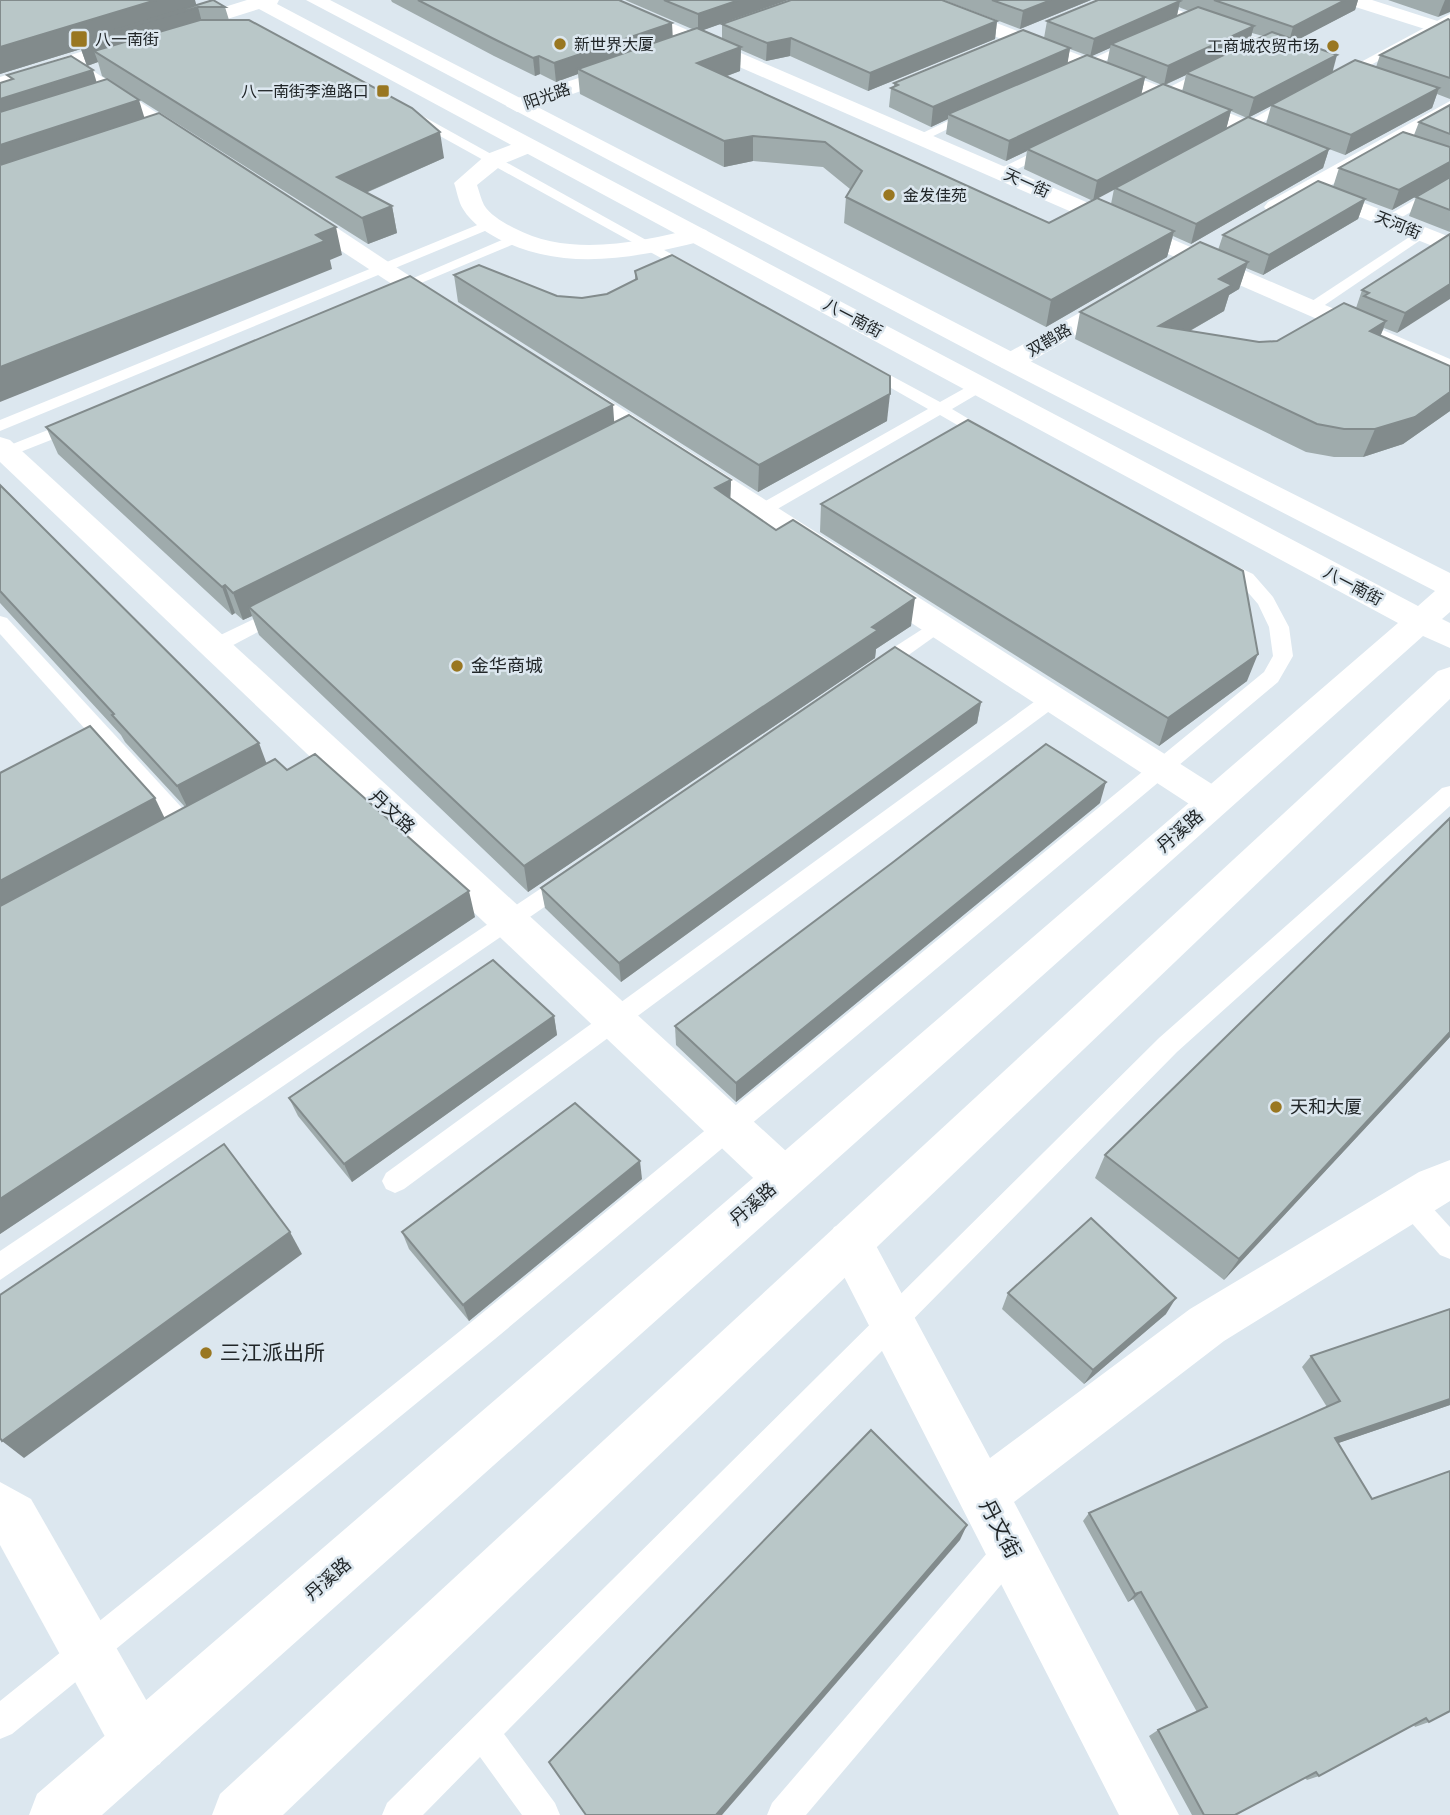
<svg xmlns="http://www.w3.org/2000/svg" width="1450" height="1815" font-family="'DM Sans','Noto Sans SC',sans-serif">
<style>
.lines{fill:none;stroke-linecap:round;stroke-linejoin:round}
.service{fill:#fff;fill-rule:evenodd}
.minor{fill:#fff;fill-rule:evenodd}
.secondary{fill:#fff;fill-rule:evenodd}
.wall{fill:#9fabac;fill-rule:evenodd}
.shaded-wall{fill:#828b8c}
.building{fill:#b9c7c8;stroke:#828b8c;stroke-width:2}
.poi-dot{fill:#997721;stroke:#dce7ef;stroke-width:2.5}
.labels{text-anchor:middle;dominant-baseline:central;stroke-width:5;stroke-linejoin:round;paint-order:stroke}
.far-poi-label{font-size:16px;fill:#212628;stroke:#dce7ef;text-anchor:start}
.far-street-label{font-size:16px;fill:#212628;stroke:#dce7ef}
.poi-label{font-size:18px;fill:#212628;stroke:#dce7ef;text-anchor:start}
.street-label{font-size:18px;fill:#212628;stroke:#dce7ef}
.near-poi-label{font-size:21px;fill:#212628;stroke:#dce7ef;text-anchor:start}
.near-street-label{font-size:21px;fill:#212628;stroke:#dce7ef}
</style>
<rect width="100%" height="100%" fill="#dce7ef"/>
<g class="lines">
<!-- service -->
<g class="service">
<polygon points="1133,0 1150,0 1291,50 1281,53"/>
<polygon points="1450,14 1450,22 1343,80 1333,77"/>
<polygon points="1135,39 1141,43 1139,45 1074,75 1064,72"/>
<polygon points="1211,66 1217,70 1215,73 1152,104 1142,101"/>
<polygon points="1289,98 1299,101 1236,138 1225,135"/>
<polygon points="402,109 410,109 702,271 700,274 690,274 402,115"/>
<polygon points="971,110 981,113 925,140 914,137"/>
<polygon points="1054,142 1059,143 1059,149 1005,175 993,172"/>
<polygon points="1450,179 1450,189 1392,223 1380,220"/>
<polygon points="492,219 499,223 497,226 0,431 0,420"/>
<polygon points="1420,230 1427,234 1425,237 1316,311 1306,311 1306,305"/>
<polygon points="516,234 523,238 521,241 395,294 385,294 383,291"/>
<polygon points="862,360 940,402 974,383 986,383 986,389 952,409 999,437 997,441 985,441 940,415 767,515 755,515 752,511 755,507 928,409 856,368 854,365"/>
<polygon points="78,418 86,423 84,427 0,460 0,449"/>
<polygon points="1217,557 1253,574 1273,597 1289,627 1293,656 1278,682 495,1339 12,1734 0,1739 0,1701 475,1319 1264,672 1273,656 1269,627 1258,604 1239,582 1211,567 1208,563"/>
<polygon points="283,605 290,607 292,611 290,615 222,651 215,653 205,646 208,641"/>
<polygon points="0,616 7,618 195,822 198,828 195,834 179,834 0,634"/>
<polygon points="938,619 948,625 945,629 882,674 868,674 865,669 868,664"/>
<polygon points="1052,692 1059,694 1062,699 1059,704 404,1189 395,1193 386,1189 382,1181 386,1173 1045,694"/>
<polygon points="1450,786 1450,806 1177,1052 504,1734 555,1803 560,1815 522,1815 480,1757 423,1815 382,1815 387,1803 1159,1038 1442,788"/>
<polygon points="567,871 575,874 578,880 575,886 0,1280 0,1251"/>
<polygon points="1410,1190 1419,1193 1450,1227 1450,1259 1440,1255 1401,1211 1397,1202 1401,1193"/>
<polygon points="1011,1534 1022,1538 1026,1549 1022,1560 806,1815 767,1815 772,1803 1000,1538"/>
</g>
<!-- minor -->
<g class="minor">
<polygon points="593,0 618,0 1450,359 1450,377 595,4"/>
<polygon points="911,0 937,0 1291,137 1294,142 1291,147 1275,147 913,4"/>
<polygon points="1344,0 1372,0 1450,25 1450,37 1346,4"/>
<polygon points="68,57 75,59 204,144 193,151 185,149 61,67 58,63"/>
<polygon points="627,62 637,68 634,72 525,111 517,112 506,106 509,101"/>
<polygon points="1450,101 1450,116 1326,188 1450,237 1450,253 1310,197 1276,214 1268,212 1264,207 1268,202"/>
<path d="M529,138L540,145L537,150L503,164L477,185C479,191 481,199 484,205C490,215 504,223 514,228C571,258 638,242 698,228L706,230L710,235L706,240C640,257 570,272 505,242C488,234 472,224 463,209C458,201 457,191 454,183L487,154Z"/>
<polygon points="296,204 304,206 458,308 454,313 436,313 288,216 284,211 288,206"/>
<polygon points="1124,288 1133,291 1137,296 1133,301 1020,368 1002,368 998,362 1002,356"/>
<polygon points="570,380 580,382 1226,793 1231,802 1226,811 1213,815 1200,811 560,394 556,388 560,382"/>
<polygon points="0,437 10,440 799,1163 805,1177 799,1191 783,1197 767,1191 0,462"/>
<polygon points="1450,1160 1450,1201 1224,1341 1014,1502 1179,1815 1119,1815 834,1257 827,1242 834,1227 850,1221 866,1227 990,1458 1190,1309 1419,1172"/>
<polygon points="0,1482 31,1499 160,1724 168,1744 160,1764 140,1772 120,1764 0,1545"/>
</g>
<!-- secondary -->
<g class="secondary">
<polygon points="279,0 277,4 1418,606 1435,591 1002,368 306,0 330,0 1020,356 1450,573 1450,612 1442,619 1450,623 1450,648 1423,636 102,1815 29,1815 37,1794 1398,623 259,9 0,90 0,77 247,0"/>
<polygon points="1450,667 1450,699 283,1815 212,1815 220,1794 1438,671"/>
</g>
</g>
<!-- wall -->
<g class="wall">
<polygon points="0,0 225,7 229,20 444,158 366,193 392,206 397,233 368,244 102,76 98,62 87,66 81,49 0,74"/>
<path d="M391,0H619L673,36L692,29L625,0H788L703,30L722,39V24L997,21L995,39L868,91L790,56L766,61L741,50L740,71L727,76L1049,223L1093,201L1024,169L1027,151L1006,161L946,134L948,119L931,127L889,107L891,88L894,87V83L1044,38L1047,21L1098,0H1358L1355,10L1296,40L1332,72L1376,67L1380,55L1450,20V99L1437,94L1432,108L1345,155L1329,149L1323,168L1191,244L1173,236L1167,257L1046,327L844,223L846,197L850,189L823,167L753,161L724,167L580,94L578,74L556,82L540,74L535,76L494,56L392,2ZM1179,7L1181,8L1189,11L1177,16ZM1252,33L1263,36L1249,43ZM1110,48L1107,63L1091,56ZM1070,49L1086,55L1067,63ZM1186,75L1182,92L1165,85ZM1145,78L1162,85L1141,95ZM1271,106L1266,124L1249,117ZM1231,111L1247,118L1226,129ZM1114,189L1111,204L1097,198Z"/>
<polygon points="944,0 1091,0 1020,29"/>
<polygon points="1388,0 1450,0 1438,17"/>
<polygon points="1450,105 1450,177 1392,210 1365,200 1358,219 1263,275 1246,268 1239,289 1229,295 1224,311 1190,331 1259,342 1277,341 1356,308 1362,290 1450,234 1397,333 1384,328 1380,336 1450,366 1450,411 1403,444 1363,457 1334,457 1306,452 1075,339 1080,312 1218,250 1223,235 1333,187 1339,168 1414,135 1419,122"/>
<polygon points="1450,177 1450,232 1409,216 1416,197"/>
<polygon points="635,271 887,421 758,492 458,302 454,275 557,296 582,298 607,294 635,280"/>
<polygon points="614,423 731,480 730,499 911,626 876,649 875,658 528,892 259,635 252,616 243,620 235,613 232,615 58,454 46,427"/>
<polygon points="0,485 267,763 287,770 475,917 0,1234 0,773 164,818 185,807 125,742 121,735 0,603"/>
<polygon points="821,504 1247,681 1159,746 820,532"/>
<polygon points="981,702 977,723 621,982 545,908 541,888"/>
<polygon points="1100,803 736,1102 676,1045 675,1026"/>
<polygon points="554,1016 557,1035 352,1182 298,1116 289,1098"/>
<polygon points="1450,1037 1224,1280 1095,1178 1105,1155"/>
<polygon points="642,1179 469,1321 409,1249 402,1232"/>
<polygon points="1008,1293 1166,1314 1084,1384 1002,1309"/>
<polygon points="1311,1356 1450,1405 1338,1443 1429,1722 1415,1727 1414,1725 1319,1776 1307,1780 1305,1778 1235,1815 1192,1815 1149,1736 1158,1730 1197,1712 1133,1599 1128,1602 1083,1521 1089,1513 1327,1407 1302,1367"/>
</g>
<!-- shaded-wall -->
<g class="shaded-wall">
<polygon points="156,0 195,0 197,7 198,7 204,30 94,51 98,62 87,66 81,49 0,74 0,47"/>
<polygon points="739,0 788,0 698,32 698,14"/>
<polygon points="1051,0 1091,0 1020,29 1023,11"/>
<polygon points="1345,0 1358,0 1355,10 1288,45 1293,27"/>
<polygon points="1445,0 1450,0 1450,12 1438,17"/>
<polygon points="1180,1 1176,19 1111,44 1110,48 1090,57 1094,39"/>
<polygon points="997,21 995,39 868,91 870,73"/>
<polygon points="672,23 673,41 578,69 578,74 556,82 554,63"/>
<polygon points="1254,26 1249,44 1186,73 1186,75 1164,85 1168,66"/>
<polygon points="791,38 790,56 766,61 767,43"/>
<polygon points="741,47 740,71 697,87 697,63"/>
<polygon points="1070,48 1067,67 948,114 948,119 931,127 933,107"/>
<polygon points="1337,55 1332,74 1248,118 1254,98"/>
<polygon points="539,56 540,74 535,76 533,58"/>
<polygon points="93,70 101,97 0,129 0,99"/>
<polygon points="1145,77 1141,96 1027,149 1027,151 1006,161 1009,141"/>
<polygon points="1439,88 1432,108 1345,155 1351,135"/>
<polygon points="139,100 147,126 0,176 0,145"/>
<polygon points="1231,110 1226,130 1093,201 1097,181"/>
<polygon points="440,132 444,158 342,203 337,177"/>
<polygon points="753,136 753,161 724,167 724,141"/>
<polygon points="1329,149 1323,168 1191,244 1196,224"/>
<polygon points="1450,162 1450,177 1392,210 1399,190"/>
<polygon points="1365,199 1358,219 1263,275 1269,255"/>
<polygon points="392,206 397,233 368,244 362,218"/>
<polygon points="336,227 342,255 330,260 332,269 0,402 0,367"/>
<polygon points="1174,231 1167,257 1046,327 1051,300"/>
<polygon points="1248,262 1239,289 1229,295 1224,311 1158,349 1159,326 1219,279"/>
<polygon points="1450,284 1450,299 1397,333 1405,313"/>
<polygon points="1386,321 1376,348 1370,331"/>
<polygon points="1450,392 1450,411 1403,444 1363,457 1375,429"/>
<polygon points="890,394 887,421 758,492 759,465"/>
<polygon points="613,405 615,433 249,607 252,616 243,620 233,593"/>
<polygon points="731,480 730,508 715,488"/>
<polygon points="225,585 235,613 232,615 222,587"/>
<polygon points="915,598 911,626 876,649 875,658 528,892 524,866"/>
<polygon points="1258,654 1247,681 1159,746 1168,718"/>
<polygon points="981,702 977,723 621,982 619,963"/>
<polygon points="259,743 269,770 190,813 177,786"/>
<polygon points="1106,782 1100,803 736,1102 736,1083"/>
<polygon points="155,798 168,825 0,916 0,881"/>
<polygon points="469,891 475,917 0,1234 0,1199"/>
<polygon points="554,1016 557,1035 352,1182 344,1164"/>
<polygon points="1450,1032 1450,1037 1224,1280 1239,1259"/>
<polygon points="640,1161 642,1179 469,1321 463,1305"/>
<polygon points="290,1232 302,1254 24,1458 2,1441"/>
<polygon points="1176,1298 1166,1314 1084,1384 1093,1370"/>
<polygon points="1450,1399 1450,1405 1324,1448 1335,1438"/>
<polygon points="967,1525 960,1540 722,1815 716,1815"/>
<polygon points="1141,1592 1133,1599 1128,1602 1135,1594"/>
</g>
<!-- building -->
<g class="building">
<polygon points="0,0 156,0 0,47"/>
<polygon points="213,0 225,7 198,7 79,41"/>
<polygon points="418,0 619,0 672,23 554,63 539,56 533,58 492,38"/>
<polygon points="664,0 739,0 698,14"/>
<polygon points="791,0 942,0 997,21 870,73 791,38 767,43 722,24"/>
<polygon points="992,0 1051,0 1023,11"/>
<polygon points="1098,0 1176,0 1180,1 1094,39 1047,21"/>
<polygon points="1214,0 1345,0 1293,27"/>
<polygon points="1198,7 1254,26 1168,66 1111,44"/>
<polygon points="1448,19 1450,20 1450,78 1380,55"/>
<polygon points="200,20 249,20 412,108 440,132 337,177 392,206 362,218 94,51"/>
<polygon points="697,28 741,47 697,63 1049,223 1097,198 1174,231 1051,300 846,197 862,171 825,142 753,136 724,141 578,69"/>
<polygon points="1023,30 1070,48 933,107 891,88 898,85 894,83"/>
<polygon points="1272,32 1337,55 1254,98 1186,73"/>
<polygon points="1087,55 1145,77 1009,141 948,114"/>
<polygon points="71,56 93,70 0,99 0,83 13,79 7,75"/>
<polygon points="1355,60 1439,88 1351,135 1271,105"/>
<polygon points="107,79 139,100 0,145 0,112"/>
<polygon points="1163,84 1231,110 1097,181 1027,149"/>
<polygon points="1450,105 1450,134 1419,122"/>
<polygon points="159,113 336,227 316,235 325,241 0,367 0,165"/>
<polygon points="1248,117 1329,149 1196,224 1115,188"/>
<polygon points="1403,132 1450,147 1450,162 1399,190 1339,168"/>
<polygon points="1450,177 1450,210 1416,197"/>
<polygon points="1318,181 1365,199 1269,255 1223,235"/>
<polygon points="1450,234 1450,284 1405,313 1364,296 1369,293 1362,290"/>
<polygon points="1200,242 1248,262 1219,279 1232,285 1159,326 1259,342 1277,341 1344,303 1386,321 1370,331 1450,366 1450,392 1415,417 1375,429 1344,429 1317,424 1080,312"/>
<polygon points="672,255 890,376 890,394 759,465 454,275 479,265 557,296 582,298 607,294 637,279 635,271"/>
<polygon points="410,276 613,405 233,593 225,585 222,587 46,427"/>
<polygon points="629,415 731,480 715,488 776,530 793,520 915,598 872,627 878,630 524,866 249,607"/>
<polygon points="968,420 1243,571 1258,654 1168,718 821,504"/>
<polygon points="0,485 259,743 177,786 112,715 114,714 0,591"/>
<polygon points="895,647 981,702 619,963 541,888"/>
<polygon points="90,726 155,798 0,881 0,773"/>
<polygon points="1046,744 1106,782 736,1083 675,1026 892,863"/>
<polygon points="315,754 469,891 0,1199 0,906 275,759 287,770"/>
<polygon points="1450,818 1450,1032 1239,1259 1105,1155"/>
<polygon points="493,960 554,1016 344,1164 289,1098"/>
<polygon points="575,1103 640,1161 463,1305 402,1232"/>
<polygon points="224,1144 290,1232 2,1441 0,1438 0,1295"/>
<polygon points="1091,1218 1176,1298 1093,1370 1008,1293"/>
<polygon points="1450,1309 1450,1399 1335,1438 1372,1499 1450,1471 1450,1711 1429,1722 1426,1718 1319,1776 1316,1772 1235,1815 1204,1815 1158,1730 1207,1707 1141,1592 1135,1594 1089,1513 1340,1401 1311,1356"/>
<polygon points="871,1430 967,1525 716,1815 586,1815 549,1762"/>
</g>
<!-- markers -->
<g class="poi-dot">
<rect x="70" y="30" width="18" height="18" rx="3.5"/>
<circle cx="560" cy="44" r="7"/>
<circle cx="1333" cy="46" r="7"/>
<rect x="376" y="84" width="14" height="14" rx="3.5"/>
<circle cx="889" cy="195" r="7"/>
<circle cx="457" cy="666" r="7"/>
<circle cx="1276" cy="1107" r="7"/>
<circle cx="206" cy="1353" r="7"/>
</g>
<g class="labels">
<!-- far-poi labels -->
<g class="far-poi-label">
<text x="95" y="39">八一南街</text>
<text x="574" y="44">新世界大厦</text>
<text x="1319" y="46" text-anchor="end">工商城农贸市场</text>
<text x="369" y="91" text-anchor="end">八一南街李渔路口</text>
<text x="903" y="195">金发佳苑</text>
</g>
<!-- far-street labels -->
<g class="far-street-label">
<text transform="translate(547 96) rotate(-19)">阳光路</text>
<text transform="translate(1027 183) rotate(24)">天一街</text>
<text transform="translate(1398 225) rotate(22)">天河街</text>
<text transform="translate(853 318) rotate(28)">八一南街</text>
<text transform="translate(1049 340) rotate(-30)">双鹊路</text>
<text transform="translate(1353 586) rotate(28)">八一南街</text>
</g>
<!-- poi labels -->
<g class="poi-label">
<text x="471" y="666">金华商城</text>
<text x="1290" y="1107">天和大厦</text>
</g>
<!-- street labels -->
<g class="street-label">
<text transform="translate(392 812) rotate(43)">丹文路</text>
<text transform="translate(1180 831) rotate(-41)">丹溪路</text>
<text transform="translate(753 1204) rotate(-41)">丹溪路</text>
<text transform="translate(328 1579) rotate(-41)">丹溪路</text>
</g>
<!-- near-poi labels -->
<g class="near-poi-label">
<text x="220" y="1353">三江派出所</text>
</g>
<!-- near-street labels -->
<g class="near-street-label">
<text transform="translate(1000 1529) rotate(62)">丹文街</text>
</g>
</g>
</svg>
